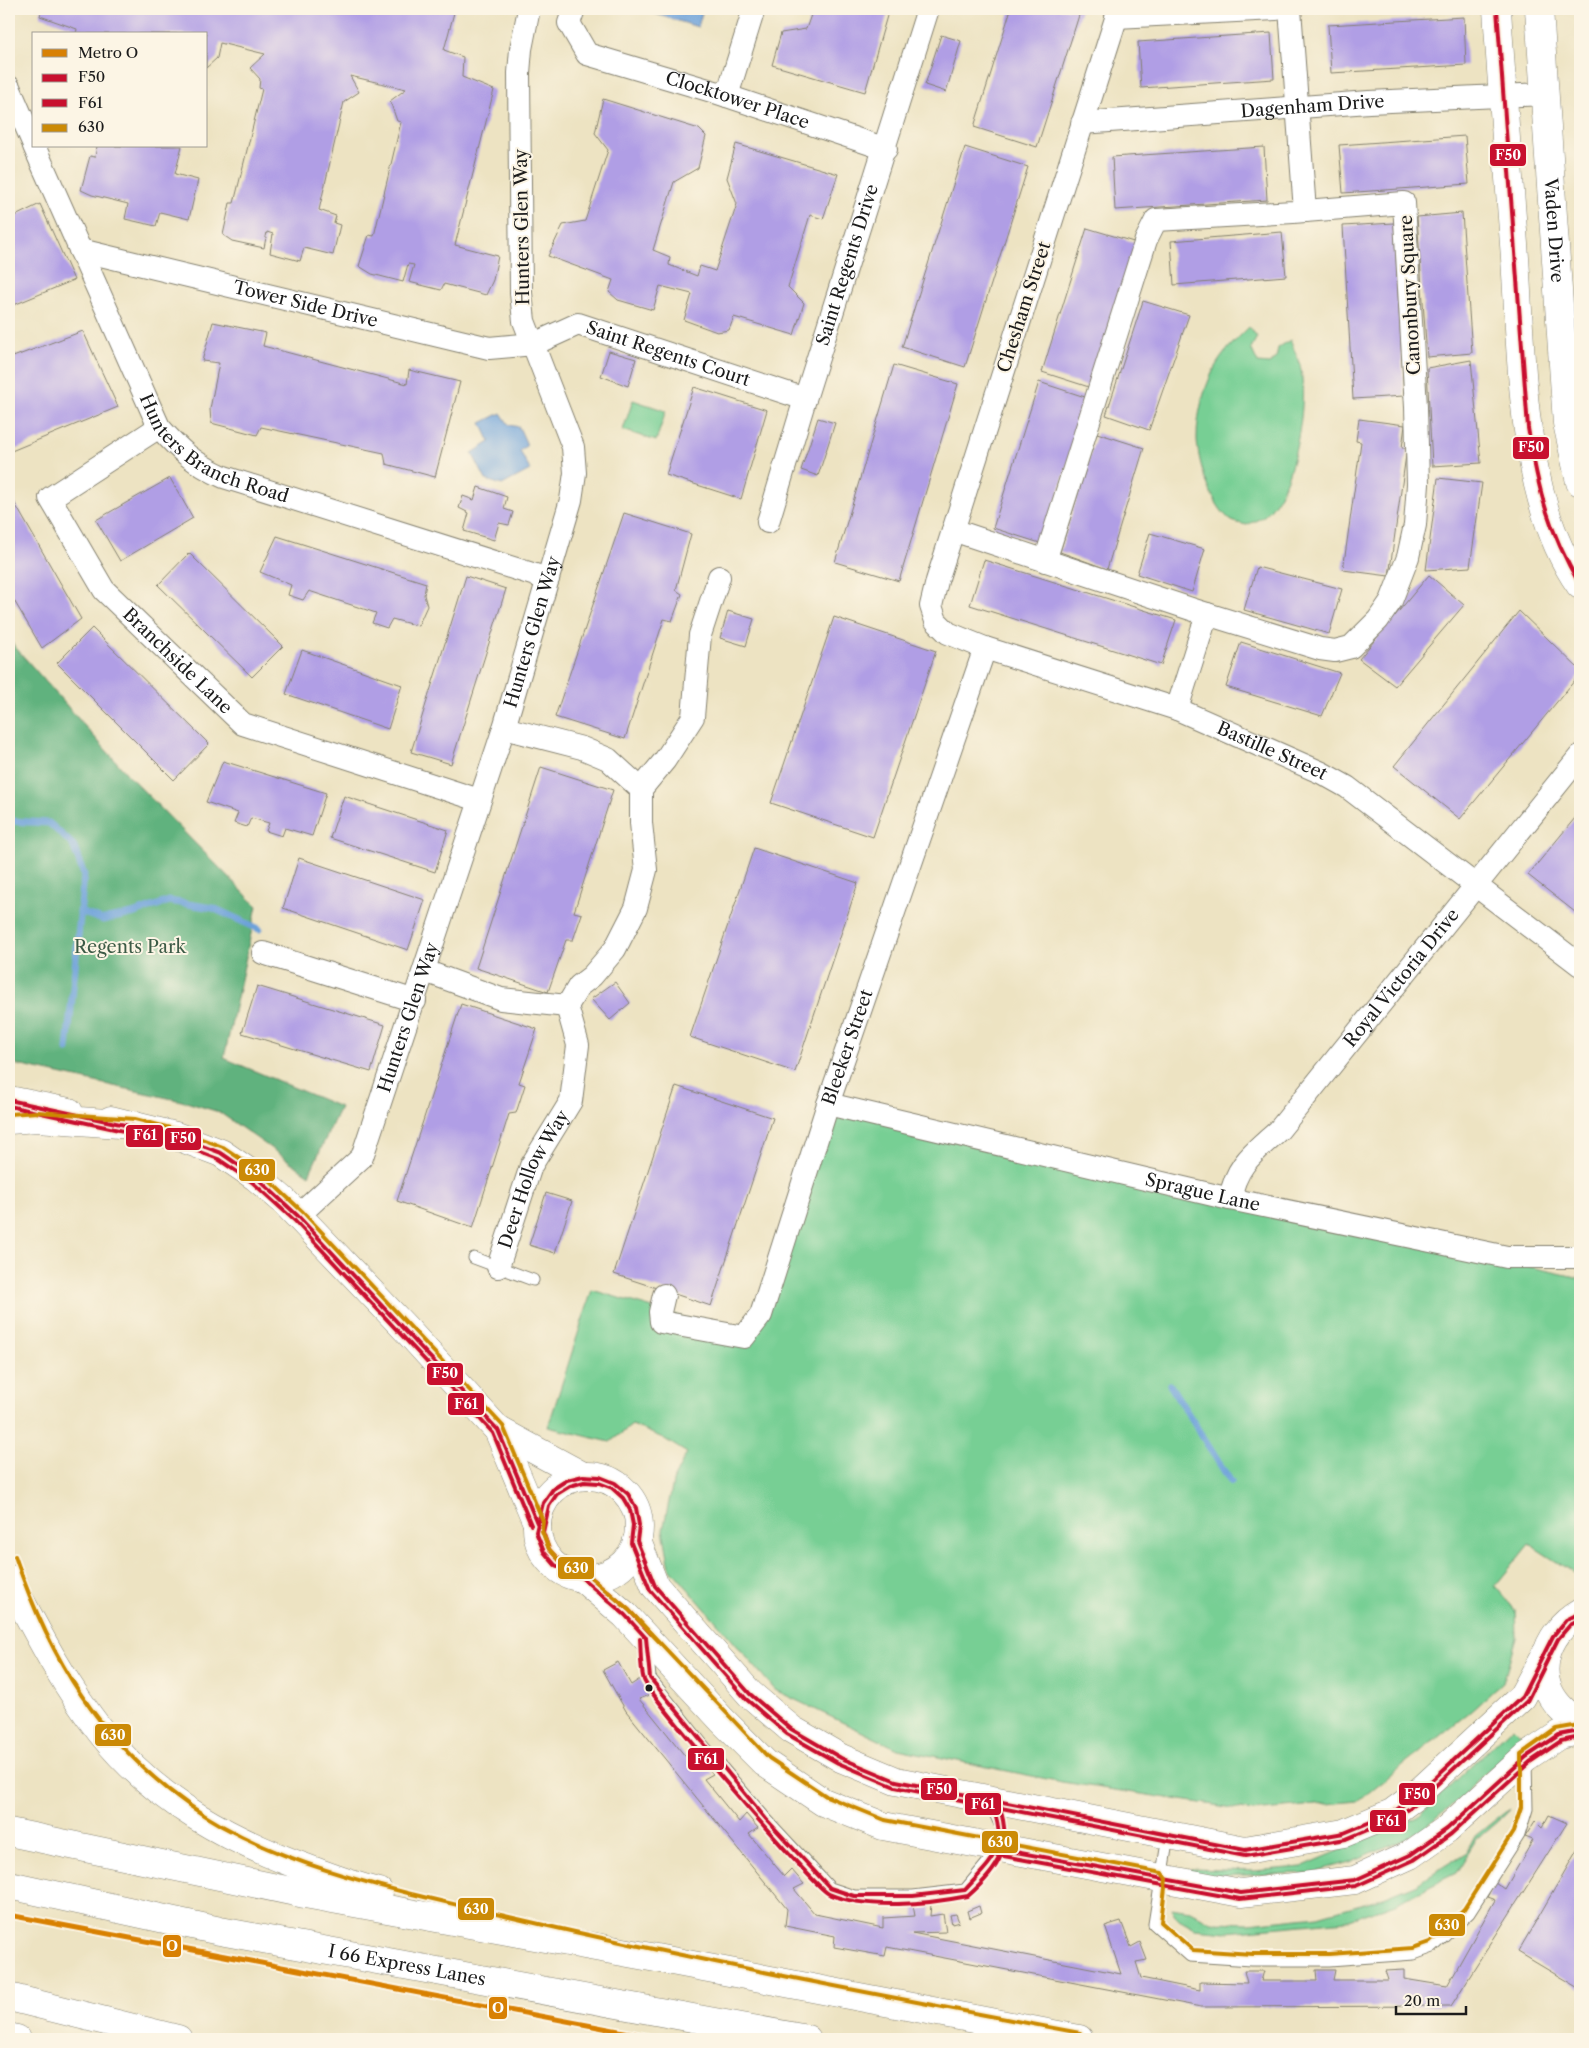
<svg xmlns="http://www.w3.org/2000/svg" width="1589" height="2048" font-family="'Libre Caslon Text',serif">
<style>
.green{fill:#77cf94;stroke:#4a7658}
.forest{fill:#61b27e;stroke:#3e674d}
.water{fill:#6da2da;stroke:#445f7b}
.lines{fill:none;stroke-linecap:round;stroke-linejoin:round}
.stream{stroke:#6da2da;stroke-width:7}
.building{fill:#b09ee5}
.lane-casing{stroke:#84806f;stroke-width:13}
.street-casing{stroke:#84806f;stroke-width:24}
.secondary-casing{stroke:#84806f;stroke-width:29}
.highway-casing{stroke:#84806f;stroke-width:29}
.lane{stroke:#fff;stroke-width:11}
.street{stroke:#fff;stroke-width:22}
.secondary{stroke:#fff;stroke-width:28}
.highway{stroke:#fff;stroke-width:28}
.bus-1-casing{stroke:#fcf5e5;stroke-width:8}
.bus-2-casing{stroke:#fcf5e5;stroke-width:8}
.bus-3-casing{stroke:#fcf5e5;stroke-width:8}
.bus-1{stroke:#c8102e;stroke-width:4}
.bus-2{stroke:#c8102e;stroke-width:4}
.bus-3{stroke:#cb8a06;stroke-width:4}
.metro-1-casing{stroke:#fcf5e5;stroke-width:9}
.metro-1{stroke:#d88003;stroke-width:5}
.bus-dot{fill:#1c1c1c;stroke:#fcf5e5;stroke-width:2}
.labels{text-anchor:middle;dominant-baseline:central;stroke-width:4;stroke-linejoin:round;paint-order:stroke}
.street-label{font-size:18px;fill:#1c1c1c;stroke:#fcf5e5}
.park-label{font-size:18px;fill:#3c5b46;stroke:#fcf5e5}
.line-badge{stroke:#fcf5e5;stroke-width:2}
.badge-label{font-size:14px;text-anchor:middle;font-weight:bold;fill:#fff}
</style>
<rect width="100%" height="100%" fill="#fcf5e5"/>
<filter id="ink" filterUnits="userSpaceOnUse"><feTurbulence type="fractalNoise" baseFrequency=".02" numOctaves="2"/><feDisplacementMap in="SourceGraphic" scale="10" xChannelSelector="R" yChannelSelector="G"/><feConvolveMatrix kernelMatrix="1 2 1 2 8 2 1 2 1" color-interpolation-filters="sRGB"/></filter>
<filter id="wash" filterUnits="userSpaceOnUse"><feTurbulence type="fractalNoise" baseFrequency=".0096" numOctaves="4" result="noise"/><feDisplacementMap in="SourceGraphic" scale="20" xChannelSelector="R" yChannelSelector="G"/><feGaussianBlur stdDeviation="1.12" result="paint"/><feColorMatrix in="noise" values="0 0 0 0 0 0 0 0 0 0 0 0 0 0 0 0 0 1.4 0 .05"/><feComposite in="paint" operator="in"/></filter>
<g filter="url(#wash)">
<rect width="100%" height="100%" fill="#ede3c2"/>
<!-- green -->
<g class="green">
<path d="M1249,327L1257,337L1251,348L1258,363L1269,364L1276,359L1278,348L1290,340C1293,348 1298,357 1300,365C1309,401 1294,492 1264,516C1259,520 1252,522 1247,525C1242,524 1237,523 1232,521C1212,508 1197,461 1197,438C1197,416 1203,391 1213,371C1221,354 1236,340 1249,327Z"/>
<polygon points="633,400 666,411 656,441 623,430"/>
<polygon points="828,1104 1230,1199 1580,1278 1580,1553 1574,1573 1529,1544 1495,1586 1515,1610 1516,1638 1503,1682 1471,1711 1358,1801 1253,1811 1062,1782 898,1749 775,1690 670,1568 663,1530 674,1478 687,1453 663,1438 632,1425 610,1442 548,1427 592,1290 751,1337"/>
<polygon points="1513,1726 1523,1736 1458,1800 1433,1821 1409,1837 1350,1862 1309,1873 1212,1876 1189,1873 1191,1869 1254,1871 1301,1867 1418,1817"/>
<polygon points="1510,1808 1507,1813 1477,1839 1456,1873 1396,1903 1346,1921 1227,1932 1195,1929 1179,1920 1172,1908 1191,1911 1211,1922 1249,1923 1319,1916 1378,1899 1417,1883 1467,1852 1475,1836"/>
</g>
<!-- forest -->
<polygon class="forest" points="9,640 128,775 257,906 224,1058 340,1107 309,1175 219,1112 186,1102 9,1063"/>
<!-- water -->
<g class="water">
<polygon points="639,9 703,9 698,27"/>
<polygon points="501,413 509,425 519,427 527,445 520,451 530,470 502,485 486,480 472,453 490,442 481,423"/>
</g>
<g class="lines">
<!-- stream -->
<g class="stream">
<polyline points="9,821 49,823 73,845 84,875 67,1049"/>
<polyline points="80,912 103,920 132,914 169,901 213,908 259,929"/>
<polyline points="1170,1385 1231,1482"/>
</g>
</g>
<g id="blocks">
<!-- building -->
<g class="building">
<polygon points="42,9 455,9 444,50 463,57 462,77 494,90 455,245 498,256 493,280 486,295 444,284 441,290 409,282 414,265 408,264 403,282 372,274 359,266 369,235 374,236 401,122 397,121 390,101 406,89 350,76 359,92 344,102 319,210 336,216 334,223 340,225 333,255 304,248 300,261 270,253 273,234 267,232 264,248 232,241 223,235 230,203 234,203 262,89 259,88 260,79 250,68 265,54 220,43 217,58 206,68 206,34 76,34 77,29 40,16"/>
<polygon points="813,9 889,9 865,92 772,65 781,33 806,29"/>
<polygon points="1011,9 1081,9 1037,147 974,127"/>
<polygon points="1464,17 1466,65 1331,73 1328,25"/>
<polygon points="1271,33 1274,79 1141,88 1138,42"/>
<polygon points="941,35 961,41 946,92 925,85"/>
<polygon points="603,99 699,129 706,136 698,168 674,182 653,250 670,257 669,265 697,276 700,266 715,271 737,204 727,178 736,144 838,174 823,219 810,215 788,287 804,303 794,335 734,317 729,330 717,332 684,320 692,294 660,286 653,310 618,300 609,292 613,280 548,256 563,225 585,221 608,150 595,133"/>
<polygon points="1465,136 1469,184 1343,193 1339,145"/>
<polygon points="97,146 182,146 175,174 198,180 189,219 160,212 156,226 125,219 128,204 92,195 81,190 90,156 95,157"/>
<polygon points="965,147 1028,167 965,367 902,347"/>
<polygon points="1264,147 1267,200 1115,210 1112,157"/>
<polygon points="40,204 74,280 9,307 9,219"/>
<polygon points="1462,213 1472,353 1427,357 1417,217"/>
<polygon points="1394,223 1404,396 1353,399 1343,226"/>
<polygon points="1087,228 1137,243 1092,388 1042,372"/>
<polygon points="1282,232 1286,276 1174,285 1171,241"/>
<polygon points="1143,301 1189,315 1149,430 1106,415"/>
<polygon points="213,322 266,333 263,346 407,384 409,370 460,382 435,477 386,464 384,453 261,427 257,435 211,423 210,409 219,363 202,361"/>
<polygon points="83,331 118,407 9,452 9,348 13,357"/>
<polygon points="609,351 636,359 628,386 601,376"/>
<polygon points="1471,360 1481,463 1432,466 1427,368"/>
<polygon points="894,365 958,384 899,581 835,562"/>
<polygon points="1039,382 1088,398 1043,544 993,528"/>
<polygon points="694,387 767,410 741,499 666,475"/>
<polygon points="818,418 835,423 818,476 801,470"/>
<polygon points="1359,419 1405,425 1402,448 1407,448 1389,576 1343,570 1361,442 1356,441"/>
<polygon points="1097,433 1144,448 1107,569 1060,552"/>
<polygon points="170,478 193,518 120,561 96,520"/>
<polygon points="1438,478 1482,483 1470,567 1426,570"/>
<polygon points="478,487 507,497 504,509 513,512 509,525 499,523 494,540 464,531 469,513 459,508 463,496 474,500"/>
<polygon points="14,502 81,619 42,648 9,592 9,505"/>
<polygon points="624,513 691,534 676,590 682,594 672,621 664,619 625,739 555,717"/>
<polygon points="1150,533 1205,549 1192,592 1137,574"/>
<polygon points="277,536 426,583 424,595 427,606 418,626 392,619 387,628 372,623 376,613 309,591 303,600 288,595 291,585 260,572"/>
<polygon points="189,553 283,646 252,677 158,585"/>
<polygon points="984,560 1176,620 1161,665 970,605"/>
<polygon points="1257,567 1342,589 1329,634 1244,610"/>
<polygon points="1429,575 1464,605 1395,686 1359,659"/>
<polygon points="466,576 506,589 451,764 411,752"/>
<polygon points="728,611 754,619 746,646 720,638"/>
<polygon points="1519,611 1580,670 1580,674 1460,819 1394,766"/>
<polygon points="834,617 936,651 873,837 771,803"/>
<polygon points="92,628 209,744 174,780 57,663"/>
<polygon points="1241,642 1340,673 1322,716 1226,687"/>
<polygon points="302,650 402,685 388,729 286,694"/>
<polygon points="223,761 326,793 312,836 285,828 282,836 266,831 269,823 251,818 247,827 234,823 238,813 206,802"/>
<polygon points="541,767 613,790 574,912 582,914 573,940 566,940 548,992 476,968"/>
<polygon points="344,796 448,830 435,872 330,838"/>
<polygon points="1580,812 1580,916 1528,875"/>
<polygon points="754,848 858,883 795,1072 690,1037"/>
<polygon points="299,858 425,900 408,950 283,908"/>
<polygon points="615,982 630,1003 610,1020 591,999"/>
<polygon points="257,986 385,1025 371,1072 242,1033"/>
<polygon points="461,1004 537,1029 519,1083 525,1085 516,1113 509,1114 473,1228 397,1201"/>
<polygon points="676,1086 773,1118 711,1306 614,1274"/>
<polygon points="546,1193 572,1201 555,1253 529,1245"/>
<polygon points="618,1662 631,1685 640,1679 650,1695 639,1699 694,1767 701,1759 713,1774 704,1779 739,1822 746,1814 758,1828 749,1834 784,1876 791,1869 804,1884 794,1889 815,1914 883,1928 883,1918 915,1916 913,1905 931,1904 930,1916 943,1914 946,1932 912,1933 1121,1974 1105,1926 1121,1921 1131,1947 1140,1942 1147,1960 1136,1962 1141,1978 1200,1990 1200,1982 1247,1983 1244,1971 1264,1971 1261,1981 1317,1981 1316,1970 1335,1970 1333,1980 1388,1980 1385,1971 1404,1970 1404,1979 1447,1986 1495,1900 1487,1897 1495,1882 1505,1889 1533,1840 1525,1837 1535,1821 1542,1828 1549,1815 1567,1823 1451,2006 1201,2007 887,1947 885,1956 834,1947 835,1936 785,1926 787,1909 626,1711 603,1670"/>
<polygon points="1580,1845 1580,1989 1518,1952"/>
<polygon points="979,1906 981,1913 969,1918 967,1911"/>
<polygon points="956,1914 959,1922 952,1924 950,1915"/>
</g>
</g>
</g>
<g filter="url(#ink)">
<use href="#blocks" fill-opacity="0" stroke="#84806f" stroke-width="1"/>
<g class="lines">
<defs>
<g id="lane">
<polyline points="474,1258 533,1280"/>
<polyline points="647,1645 650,1678 703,1745 766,1819 830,1888 854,1896 913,1896 965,1890 999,1849 1001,1827 990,1802"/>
<polyline points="1168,1836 1154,1924 1190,1956 1252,1960 1329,1960 1414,1954 1433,1947 1469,1913 1519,1835 1527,1809 1526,1760"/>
</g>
<g id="street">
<path id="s1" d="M574,9L569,23L587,54L715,92L886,149"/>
<path id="s2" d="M1119,9L937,581L931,606L936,621L948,633L985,648L1177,709L1322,773L1347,787L1580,965"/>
<polyline points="1290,9 1305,211"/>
<polyline points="1116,17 1276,9"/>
<polyline points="9,87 34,145"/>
<polyline points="727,96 754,9"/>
<path id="s3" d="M1082,123L1369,102L1544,94"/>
<path id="s4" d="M34,146L159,427C180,451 195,464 224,477L548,579"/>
<path id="s5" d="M80,250L489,348L534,344L578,324L805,399"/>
<path id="s6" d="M159,427L50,498L104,590L243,724L479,800"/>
<path id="s7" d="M768,522L805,399L928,9"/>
<polyline points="953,530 1194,610 1320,649 1335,651 1351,647 1378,620 1391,601 1408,557 1415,525 1418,484 1416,407 1404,203 1293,212 1156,220 1146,240 1045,561"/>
<polyline points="1177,709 1207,614"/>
<polyline points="504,728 582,748 608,759 641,789"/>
<polyline points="263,953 415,1001"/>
<polyline points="425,971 501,999 567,1006 579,986 592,976 615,949 636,908 646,870 641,823 641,789 665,760 693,717 700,635 719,577"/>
<path id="s8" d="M828,1104L1230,1199L1507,1257H1580"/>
<path id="s9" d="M1230,1199C1236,1164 1254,1153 1279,1130L1580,756"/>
<path id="s10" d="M298,1216L362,1157L504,728L571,500L575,473L573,447L524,321L521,293L519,73L521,49L529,9"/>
<path id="s11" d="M498,1267L531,1166L571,1101L578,1045L567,1006"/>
<path id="s12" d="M664,1295L660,1312L661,1322L744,1337L761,1315L828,1104L985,648"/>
</g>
<g id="secondary">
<path d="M1497,9C1502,92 1509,175 1515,258C1522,359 1520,500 1580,585"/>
<path id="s13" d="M1539,9L1567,423L1580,482"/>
<polyline points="9,1100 69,1112"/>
<polyline points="111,1120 176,1136 221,1153 256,1177 283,1200 405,1328 498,1430 537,1523"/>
<polyline points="498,1430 583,1476"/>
<circle cx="588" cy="1527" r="51"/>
<polyline points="637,1541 655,1586 750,1694 791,1729 841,1758 896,1781 1245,1850 1344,1833 1392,1813 1415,1796 1522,1697 1545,1655"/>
<polyline points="582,1578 625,1615 722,1720 765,1763 823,1802 883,1826 1241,1893 1355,1880 1410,1855 1447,1829 1526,1757 1559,1735 1580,1731"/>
<path d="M1580,1613C1544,1633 1530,1680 1564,1711C1568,1715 1575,1718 1580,1722"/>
</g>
<g id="highway">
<polyline points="9,1120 38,1118 133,1125"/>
<path d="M9,1579C37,1632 64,1685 101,1732C156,1802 232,1842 314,1871C336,1879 357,1887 379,1892"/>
<polyline points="9,1832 305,1894 656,1958 1079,2039"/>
<path id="s14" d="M9,1885L220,1931L807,2039"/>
<polyline points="9,1997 178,2039"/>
<polyline points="9,2037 17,2039"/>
</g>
</defs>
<!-- lane casing -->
<use href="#lane" class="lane-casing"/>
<!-- street casing -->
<use href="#street" class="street-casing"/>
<!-- secondary casing -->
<use href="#secondary" class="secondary-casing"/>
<!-- highway casing -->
<use href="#highway" class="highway-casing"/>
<!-- lane -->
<use href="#lane" class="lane"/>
<!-- street -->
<use href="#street" class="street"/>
<!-- secondary -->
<use href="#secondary" class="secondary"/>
<!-- highway -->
<use href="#highway" class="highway"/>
<defs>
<g id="bus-1">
<path d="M1497,9L1528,428C1538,489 1548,530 1580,585"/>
<polyline points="9,1100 176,1136 221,1153 256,1177 298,1216 498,1430 537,1523"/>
<polyline points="646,1638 625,1615 582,1578 555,1565 544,1552 536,1532 543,1503 553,1489 567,1480 583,1476 600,1477 615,1483 628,1494 636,1508 639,1525 637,1541 655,1586 750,1694 791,1729 841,1758 896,1781 1245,1850 1344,1833 1392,1813 1415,1796 1522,1697 1553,1636 1566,1620 1580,1613"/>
<path d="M646,1638L650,1678L766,1819L830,1888L854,1896H913L965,1890C993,1859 1008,1851 993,1807"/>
<polyline points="999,1849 1241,1893 1355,1880 1410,1855 1447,1829 1526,1757 1559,1735 1580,1731"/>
</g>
<g id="bus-2">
<polyline points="9,1106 174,1142 218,1159 252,1182 294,1220 493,1433 531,1525"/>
<polyline points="651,1634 629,1610 586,1573 559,1560 549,1549 543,1532 549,1506 557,1494 570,1486 584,1482 599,1483 612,1488 623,1498 630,1510 633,1525 631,1543 650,1590 746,1699 787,1734 838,1763 895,1787 1245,1856 1346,1839 1396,1818 1419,1801 1527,1701 1558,1639 1570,1625 1580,1620"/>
<path d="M640,1639C641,1651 640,1668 644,1680C651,1698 815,1888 829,1894C867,1910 928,1904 968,1896C1000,1868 1013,1847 999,1805"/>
<polyline points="998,1855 1240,1899 1356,1886 1414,1860 1451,1834 1530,1762 1561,1741 1580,1737"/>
</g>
<g id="bus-3">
<polyline points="9,1114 38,1112 135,1119 178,1130 223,1147 260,1172 303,1212 503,1426 543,1521 542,1531 549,1549 559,1560 586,1573 629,1610 769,1758 826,1796 885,1820 1162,1873 1166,1879 1161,1922 1193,1950 1252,1954 1329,1954 1413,1948 1430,1942 1464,1909 1513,1832 1521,1808 1521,1754 1556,1729 1579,1725"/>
<path d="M15,1556C50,1659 99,1741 189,1805C274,1867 408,1893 509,1917C698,1961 889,1997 1080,2033"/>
</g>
</defs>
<!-- bus-1 casing -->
<use href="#bus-1" class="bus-1-casing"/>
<!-- bus-2 casing -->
<use href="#bus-2" class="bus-2-casing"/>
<!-- bus-3 casing -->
<use href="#bus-3" class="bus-3-casing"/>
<!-- bus-1 -->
<use href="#bus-1" class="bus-1"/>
<!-- bus-2 -->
<use href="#bus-2" class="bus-2"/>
<!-- bus-3 -->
<use href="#bus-3" class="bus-3"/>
<defs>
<polyline id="metro-1" points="9,1915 661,2039"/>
</defs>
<!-- metro-1 casing -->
<use href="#metro-1" class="metro-1-casing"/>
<!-- metro-1 -->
<use href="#metro-1" class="metro-1"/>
</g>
</g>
<!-- markers -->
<circle class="bus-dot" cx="649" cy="1688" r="4.5"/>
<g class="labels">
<!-- street labels -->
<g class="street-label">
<text stroke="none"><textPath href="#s1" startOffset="208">Clocktower Place</textPath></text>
<text stroke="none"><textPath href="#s3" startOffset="231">Dagenham Drive</textPath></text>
<text transform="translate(522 227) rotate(-91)">Hunters Glen Way</text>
<text stroke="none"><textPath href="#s13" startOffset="222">Vaden Drive</textPath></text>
<text stroke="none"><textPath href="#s7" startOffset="269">Saint Regents Drive</textPath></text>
<text transform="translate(1410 295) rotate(-93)">Canonbury Square</text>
<text stroke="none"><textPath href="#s5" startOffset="232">Tower Side Drive</textPath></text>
<text transform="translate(1024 307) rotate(-72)">Chesham Street</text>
<text stroke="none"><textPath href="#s5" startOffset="609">Saint Regents Court</textPath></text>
<text stroke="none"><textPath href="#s4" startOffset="365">Hunters Branch Road</textPath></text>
<text stroke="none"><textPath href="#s10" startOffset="639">Hunters Glen Way</textPath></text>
<text stroke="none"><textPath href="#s6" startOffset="339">Branchside Lane</textPath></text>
<text stroke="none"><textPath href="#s2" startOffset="1004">Bastille Street</textPath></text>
<text stroke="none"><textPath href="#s9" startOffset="282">Royal Victoria Drive</textPath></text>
<text stroke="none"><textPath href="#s10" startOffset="234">Hunters Glen Way</textPath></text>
<text stroke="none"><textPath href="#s12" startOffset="421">Bleeker Street</textPath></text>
<text stroke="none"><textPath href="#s11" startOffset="95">Deer Hollow Way</textPath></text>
<text stroke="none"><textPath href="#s8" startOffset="385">Sprague Lane</textPath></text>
<text stroke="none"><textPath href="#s14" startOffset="406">I 66 Express Lanes</textPath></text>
</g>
<!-- park labels -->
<g class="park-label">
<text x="130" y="947">Regents Park</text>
</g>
</g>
<g class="line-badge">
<rect x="1489" y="143" width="38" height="24" rx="5" fill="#c8102e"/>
<rect x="1512" y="436" width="38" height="24" rx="5" fill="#c8102e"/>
<rect x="125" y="1124" width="39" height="24" rx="5" fill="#c8102e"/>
<rect x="164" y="1127" width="38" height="24" rx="5" fill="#c8102e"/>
<rect x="238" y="1158" width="38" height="24" rx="5" fill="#cb8a06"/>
<rect x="426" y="1362" width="38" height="24" rx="5" fill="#c8102e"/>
<rect x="447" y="1392" width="38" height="24" rx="5" fill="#c8102e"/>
<rect x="557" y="1556" width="38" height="24" rx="5" fill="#cb8a06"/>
<rect x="94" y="1723" width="38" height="24" rx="5" fill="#cb8a06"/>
<rect x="687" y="1747" width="38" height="24" rx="5" fill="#c8102e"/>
<rect x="920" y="1777" width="38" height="24" rx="5" fill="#c8102e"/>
<rect x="1398" y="1782" width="38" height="24" rx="5" fill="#c8102e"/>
<rect x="964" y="1792" width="38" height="24" rx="5" fill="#c8102e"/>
<rect x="1369" y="1809" width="38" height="24" rx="5" fill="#c8102e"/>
<rect x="981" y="1830" width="38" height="24" rx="5" fill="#cb8a06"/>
<rect x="457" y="1897" width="38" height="24" rx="5" fill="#cb8a06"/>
<rect x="1428" y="1913" width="38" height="24" rx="5" fill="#cb8a06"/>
<rect x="162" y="1934" width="20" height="24" rx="5" fill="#d88003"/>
<rect x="488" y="1996" width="20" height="24" rx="5" fill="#d88003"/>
</g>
<g class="badge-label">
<text x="1508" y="160">F50</text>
<text x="1531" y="452">F50</text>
<text x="145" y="1140">F61</text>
<text x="183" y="1143">F50</text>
<text x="257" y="1175">630</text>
<text x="445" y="1378">F50</text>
<text x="466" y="1409">F61</text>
<text x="576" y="1573">630</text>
<text x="113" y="1740">630</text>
<text x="706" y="1764">F61</text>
<text x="939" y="1794">F50</text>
<text x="1417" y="1799">F50</text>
<text x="983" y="1809">F61</text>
<text x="1388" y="1826">F61</text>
<text x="1000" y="1847">630</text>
<text x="476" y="1914">630</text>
<text x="1447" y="1930">630</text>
<text x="172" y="1951">O</text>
<text x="498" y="2013">O</text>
</g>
<!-- margin -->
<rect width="1589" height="2048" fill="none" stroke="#fcf5e5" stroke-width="30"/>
<!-- legend -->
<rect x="32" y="32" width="175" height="115" fill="#fcf5e5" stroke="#a29e95"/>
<rect x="42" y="49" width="25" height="8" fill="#d88003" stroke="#a29e95"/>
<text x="78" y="58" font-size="15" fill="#1c1c1c">Metro O</text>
<rect x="42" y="74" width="25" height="8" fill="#c8102e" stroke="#a29e95"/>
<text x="78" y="82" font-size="15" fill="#1c1c1c">F50</text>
<rect x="42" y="99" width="25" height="8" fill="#c8102e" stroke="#a29e95"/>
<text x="78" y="108" font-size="15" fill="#1c1c1c">F61</text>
<rect x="42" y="124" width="25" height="8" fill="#cb8a06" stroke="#a29e95"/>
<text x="78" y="132" font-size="15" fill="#1c1c1c">630</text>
<!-- scale -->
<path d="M1396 2006v8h70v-8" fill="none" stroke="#1c1c1c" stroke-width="2.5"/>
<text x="1404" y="2006" font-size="15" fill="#1c1c1c" stroke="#fcf5e5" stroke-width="4" paint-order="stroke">20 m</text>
</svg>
